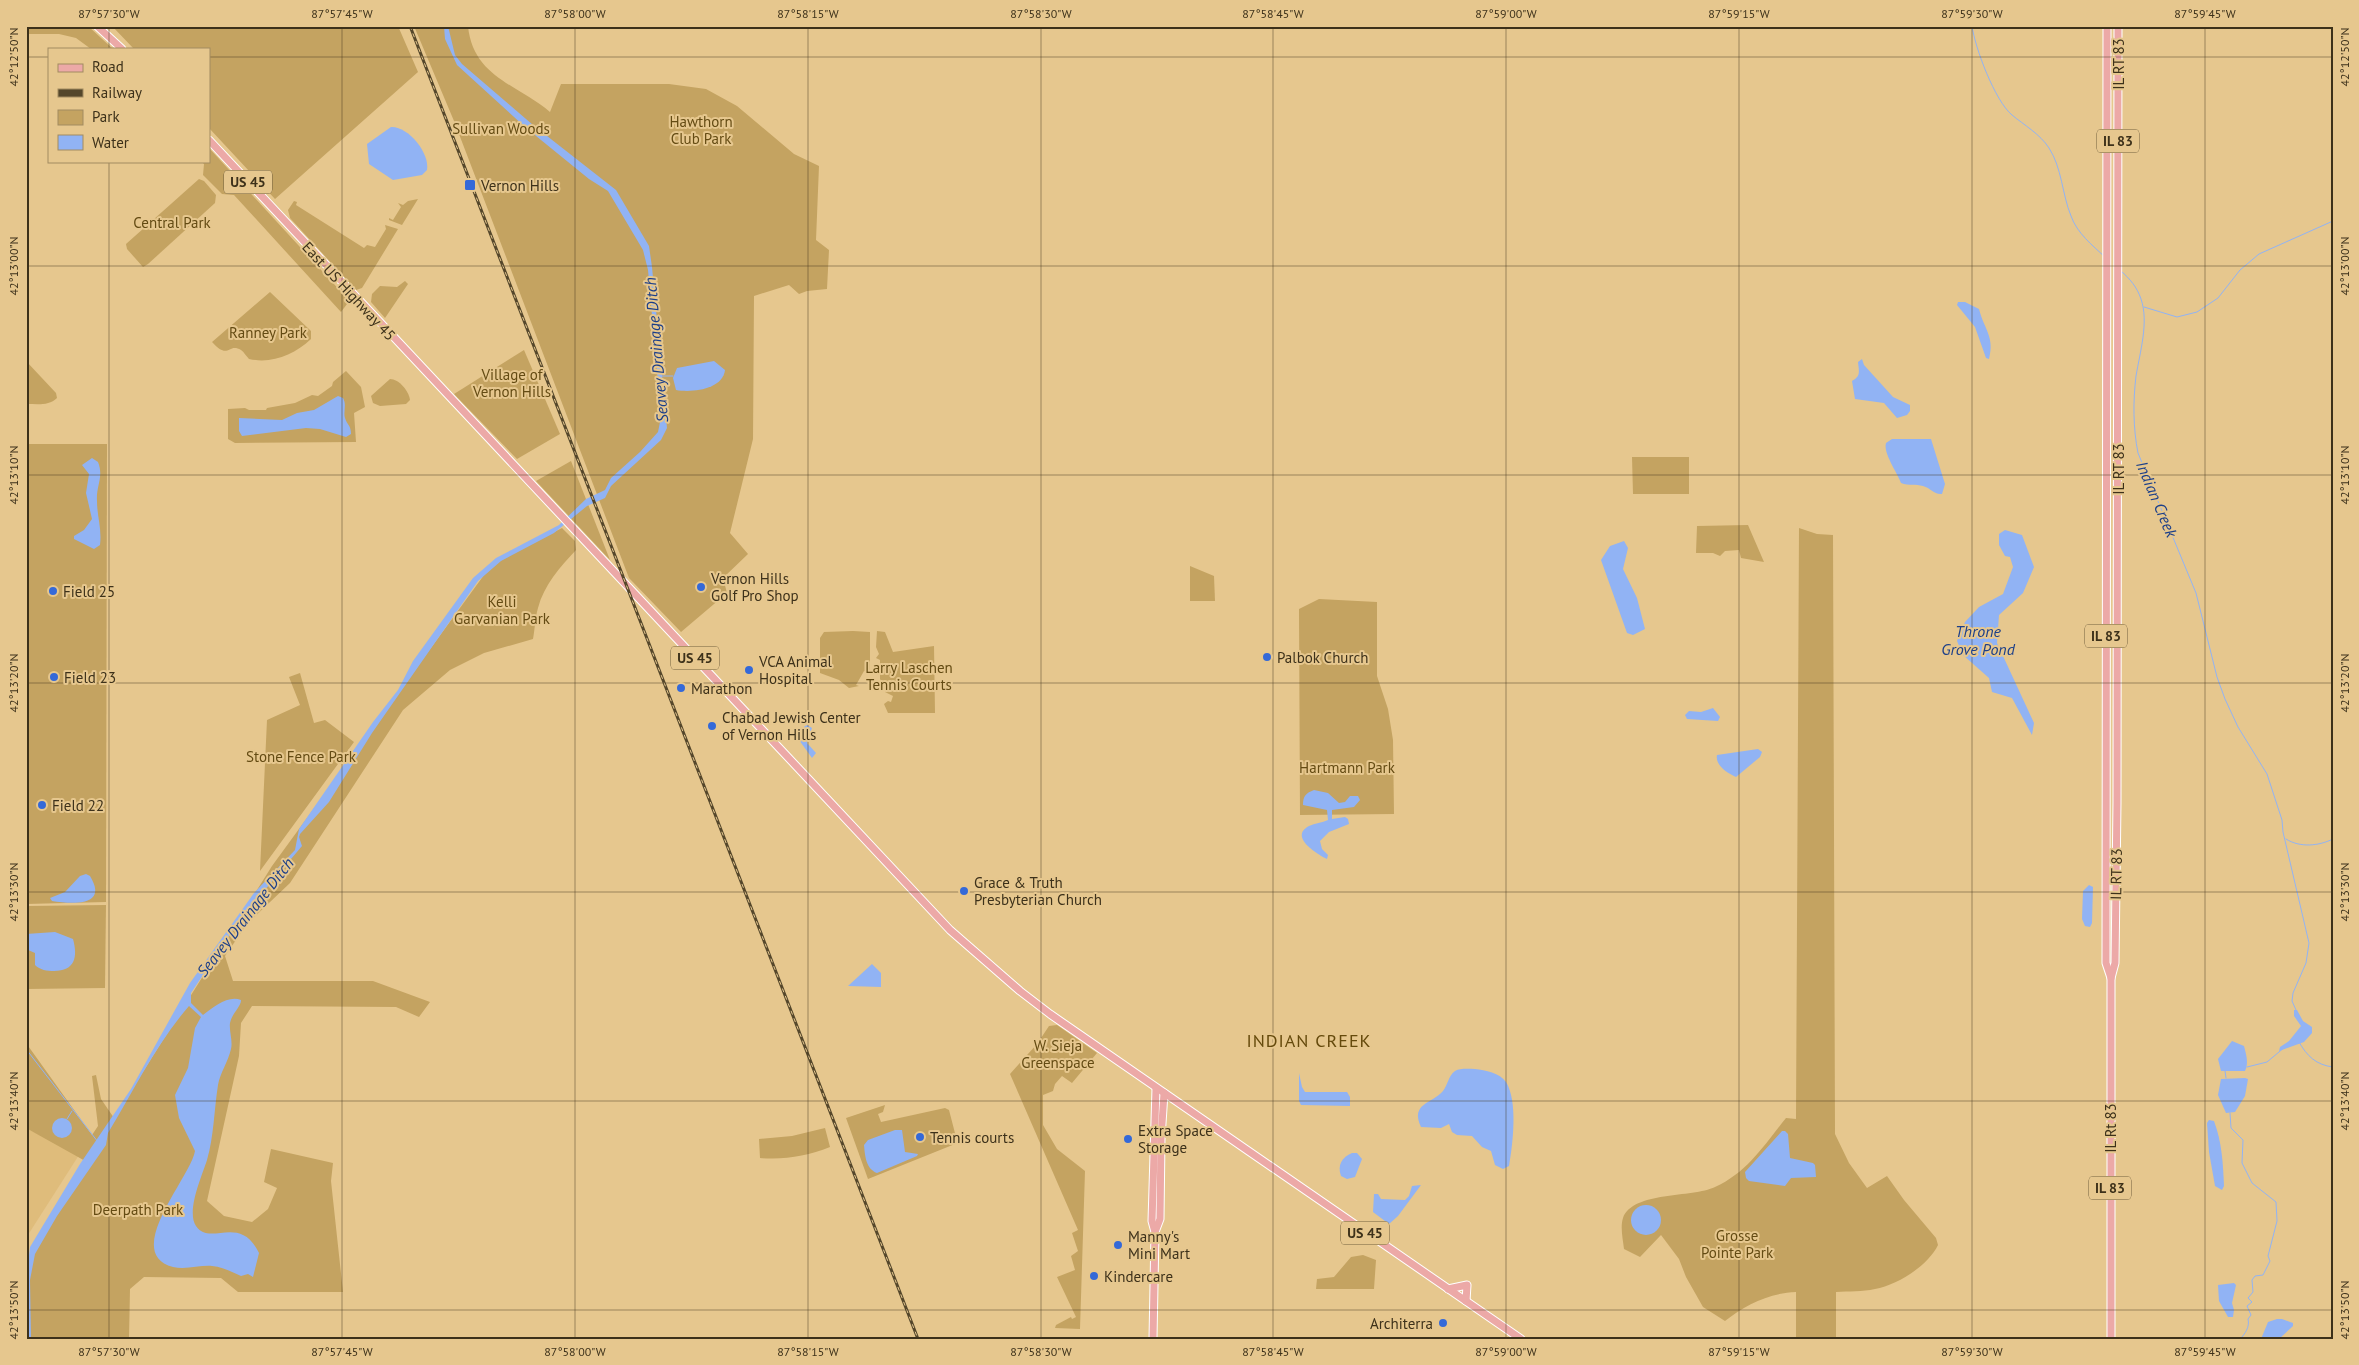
<svg xmlns="http://www.w3.org/2000/svg" width="2359" height="1365" font-family="'PT Sans',sans-serif">
<style>
.built{fill:#dfbc7b}
.green{fill:#c4a361}
.water{fill:#91b3f4}
.lines{fill:none;stroke-linecap:round;stroke-linejoin:round}
.stream{stroke:#91b3f4;stroke-width:1}
.major-casing{stroke:#fff;stroke-width:9}
.major{stroke:#eca9a7;stroke-width:7}
.rail-casing{stroke:#55472b;stroke-width:3}
.rail{stroke:#e6c78e;stroke-width:1;stroke-dasharray:4;stroke-linecap:butt}
.ticks{fill:none;stroke:#3d311a;stroke-width:1;stroke-opacity:0.45}
.poi-dot{fill:#3469d8;stroke:#e6c78e;stroke-width:2}
.labels{text-anchor:middle;dominant-baseline:central;stroke-width:4;stroke-linejoin:round;paint-order:stroke}
.shield{fill:#e6c78e;stroke:#705e3d;stroke-width:1}
.shield-label{font-size:14px;font-weight:bold;fill:#3d311a}
.street-label{font-size:15px;fill:#3d311a;stroke:#e6c78e}
.park-label{font-size:15px;fill:#644b13;stroke:#e6c78e}
.poi-label{font-size:15px;fill:#3d311a;stroke:#e6c78e;text-anchor:start}
.water-label{font-size:16px;font-style:italic;fill:#1c3f89;stroke:#e6c78e}
.quarter-label{font-size:18px;letter-spacing:1px;fill:#654a0c;stroke:#e6c78e}
.neatline{fill:none;stroke:#3d311a;stroke-width:2}
.ticks-label{font-size:12px;text-anchor:middle;fill:#3d311a}
</style>
<rect width="100%" height="100%" fill="#e6c78e"/>
<!-- built -->
<polygon class="built" points="26,1128 79,1155 26,1238"/>
<!-- green -->
<g class="green">
<polygon points="26,26 88,26 113,49 91,49 76,38 59,34 26,34"/>
<polygon points="112,26 398,26 418,72 275,199 209,128 209,49 134,49"/>
<path d="M414,26H468C473,77 517,84 550,112L561,84H669L706,89L737,106L794,154L819,166L816,240L829,250L827,289L807,291L799,294L789,285L754,296L753,439L730,533L748,554L723,578L727,593L681,632L629,578L454,121Z"/>
<polygon points="209,148 345,296 347,304 341,312 234,195 222,194 203,175 204,164 201,161 209,161"/>
<polygon points="199,179 204,181 216,195 215,203 148,264 143,267 127,249 126,244"/>
<polygon points="418,199 402,225 389,220 389,218 393,220 401,207 398,203 403,205 408,201"/>
<polygon points="294,201 297,202 296,205 364,248 367,245 375,247 386,229 385,225 398,229 362,288 356,290 290,218 288,210"/>
<polygon points="405,281 408,284 385,318 371,302 372,294 380,286 397,287"/>
<path d="M270,292L311,331V339C294,355 272,364 249,359C246,356 244,352 241,350C228,342 229,361 212,342Z"/>
<polygon points="524,350 560,434 517,459 454,394"/>
<path d="M26,361L56,393L57,398C49,406 38,404 26,404Z"/>
<polygon points="346,371 361,387 365,407 354,413 356,442 235,443 228,439 228,409 245,408 249,410 266,410 267,408 295,403 312,395 318,396 332,386 333,382"/>
<path d="M390,379C399,379 409,391 410,400L406,404L380,406L373,403L371,396Z"/>
<polygon points="26,444 107,444 106,902 26,904"/>
<polygon points="1632,457 1689,457 1689,494 1633,494"/>
<polygon points="571,461 610,560 536,481"/>
<polygon points="1748,525 1764,562 1741,558 1739,550 1725,551 1720,556 1713,553 1696,553 1697,526"/>
<path d="M562,528L575,541L576,550C560,567 544,585 538,608C535,618 535,629 533,639L484,653L450,670L403,710L290,883L247,924L225,956L233,981H373L430,1002L419,1017L396,1007L252,1006L241,1023L239,1056L207,1201L224,1216L252,1222L268,1209L277,1188L264,1182L271,1149L333,1163L331,1181L343,1292H238L221,1278L144,1277L130,1289L129,1339H27L26,1261L57,1207L87,1162L26,1128V1043L92,1135L98,1126L92,1076L96,1075L101,1099L114,1118L272,866L484,575L500,560Z"/>
<path d="M1799,528L1817,534L1833,535L1835,1134L1849,1163L1867,1188L1887,1176L1904,1200L1936,1238L1938,1245C1928,1266 1897,1285 1875,1289C1862,1292 1849,1291 1836,1292V1339H1796V1292C1769,1293 1745,1305 1725,1321L1703,1307L1686,1277L1679,1259L1661,1235L1640,1257L1624,1249C1623,1240 1620,1227 1623,1218C1633,1191 1692,1198 1715,1187C1747,1173 1765,1144 1786,1118L1796,1119Z"/>
<polygon points="1190,566 1214,576 1215,601 1190,601"/>
<polygon points="1319,599 1377,602 1377,676 1388,709 1393,740 1394,814 1300,815 1299,609"/>
<polygon points="853,631 870,632 870,673 864,671 856,685 859,686 849,688 839,680 820,673 820,638 824,632"/>
<polygon points="877,631 885,632 893,652 934,646 935,713 888,713 884,704 888,701 891,702 893,696 885,692 886,689 880,679 880,660 876,658 879,654 876,647"/>
<polygon points="300,673 314,723 325,720 354,742 260,871 267,720 300,705 289,677"/>
<polygon points="106,905 105,988 26,989 26,906"/>
<polygon points="1057,1025 1097,1053 1072,1083 1062,1076 1055,1084 1053,1091 1043,1095 1043,1125 1057,1149 1085,1171 1080,1329 1055,1328 1056,1325 1071,1317 1072,1319 1076,1317 1057,1277 1075,1270 1071,1256 1078,1251 1072,1233 1078,1230 1010,1074 1037,1044 1049,1026"/>
<polygon points="885,1105 883,1112 878,1114 881,1122 945,1108 949,1110 956,1137 955,1144 868,1179 846,1118"/>
<path d="M825,1128L830,1147C807,1156 785,1160 760,1158L759,1139L792,1136Z"/>
<polygon points="1363,1255 1376,1260 1374,1289 1316,1289 1317,1279 1334,1277 1351,1257"/>
</g>
<!-- water -->
<g class="water">
<path d="M444,26H448L455,55L462,64L533,125L616,190L649,246L652,267L667,428L661,440L611,486L605,498L587,506L554,533L501,561L478,581L372,733L329,802L300,834L299,837L302,846L241,918L191,993V1003L203,1015C214,1007 228,995 241,1000C241,1007 232,1013 230,1023C229,1032 233,1041 231,1049C228,1062 220,1073 218,1085C214,1110 214,1136 207,1160C202,1176 186,1211 196,1226C210,1247 240,1213 259,1253L253,1277L248,1274L241,1276C232,1272 223,1267 212,1266C200,1265 186,1270 173,1267C121,1253 191,1177 195,1151L179,1118L175,1095L188,1068L195,1028L201,1017L189,1006C156,1044 134,1090 108,1133L106,1145L57,1216L35,1254L30,1280L31,1339H26V1281L30,1247L80,1164L131,1089L190,983L254,893L295,850L299,829L373,722L398,690L413,661L473,578L496,558L559,525L586,499L605,490L611,478L640,452L658,432L661,417L648,270L643,250L608,191L589,179L525,127L457,65L445,39Z"/>
<path d="M391,127C408,126 430,153 427,170L422,175L393,180L369,164L367,144Z"/>
<path d="M1958,302H1965L1979,309C1984,329 1995,337 1989,359L1986,358L1975,327L1957,305Z"/>
<path d="M1862,359L1864,365L1893,397L1910,405V411L1907,415L1897,418L1884,403L1855,399L1852,381C1861,376 1859,372 1858,362Z"/>
<path d="M714,361L725,370C723,389 693,393 676,390L673,378L677,368Z"/>
<path d="M338,396L343,398C347,405 343,412 345,418C347,425 351,425 351,434L346,437L320,429L306,428L242,436L239,431V418L282,420L297,413L314,410Z"/>
<path d="M1892,439H1931L1945,484L1942,494C1934,495 1931,488 1923,486C1916,484 1909,486 1901,483C1897,472 1883,453 1886,443Z"/>
<path d="M92,458L98,462C104,477 96,486 97,501C97,517 102,528 100,545L94,549L74,539V536L84,530L92,519L86,493L89,474L82,465Z"/>
<polygon points="2005,530 2022,535 2034,567 2023,593 1999,615 1997,643 2034,723 2032,735 2012,698 1992,692 1989,678 1963,655 1957,641 1965,622 1979,607 2003,594 2013,567 2010,557 2005,556 1999,545 1999,534"/>
<polygon points="1624,541 1628,548 1623,569 1637,598 1645,629 1633,635 1627,633 1601,560 1610,546"/>
<polygon points="1713,708 1720,717 1718,721 1687,719 1685,715 1689,711 1701,712"/>
<polygon points="807,725 812,728 807,743 816,753 812,758 794,733"/>
<path d="M1758,749L1762,752L1760,757L1736,777C1727,773 1715,765 1717,755Z"/>
<path d="M1314,790L1328,793L1339,803L1345,802L1350,796H1358L1360,800L1354,807L1332,810V819L1345,817L1348,819L1349,824L1329,832L1320,841L1322,849L1328,855L1327,859C1319,855 1288,837 1309,826C1315,823 1322,823 1328,820L1327,810L1303,805C1303,796 1306,793 1314,790Z"/>
<path d="M86,874L90,876C109,907 72,904 52,901L50,898L65,892L80,876Z"/>
<polygon points="2089,885 2093,887 2092,923 2090,927 2085,926 2082,919 2083,891"/>
<path d="M55,932L73,939C78,957 75,971 54,971C47,971 40,970 35,965V953L26,949V934Z"/>
<polygon points="872,964 881,973 881,987 848,986"/>
<polygon points="2294,1010 2297,1010 2303,1021 2312,1027 2312,1033 2304,1042 2279,1051 2280,1047 2289,1041 2301,1026 2294,1016"/>
<path d="M2232,1041L2244,1046C2246,1054 2249,1063 2245,1071H2221L2218,1059Z"/>
<path d="M1475,1069C1485,1070 1500,1073 1506,1082C1518,1101 1513,1144 1509,1166L1503,1169L1495,1165L1491,1151L1482,1147L1472,1136L1457,1135L1452,1132L1449,1124L1441,1128L1421,1127C1410,1103 1432,1104 1443,1091C1448,1085 1448,1076 1455,1071C1460,1068 1469,1069 1475,1069Z"/>
<polygon points="1299,1073 1302,1087 1305,1092 1347,1092 1350,1097 1350,1106 1301,1105 1299,1101"/>
<polygon points="2245,1078 2248,1079 2245,1096 2235,1112 2226,1113 2218,1095 2221,1079"/>
<circle cx="62" cy="1128" r="10"/>
<path d="M2209,1120L2214,1121C2222,1142 2223,1164 2224,1186L2222,1190L2215,1186L2209,1152L2207,1123Z"/>
<path d="M895,1130H902L905,1152L918,1154L917,1156L877,1173C866,1169 865,1156 864,1145L868,1140Z"/>
<polygon points="1782,1131 1785,1131 1788,1134 1790,1158 1813,1163 1815,1165 1816,1177 1791,1178 1785,1186 1749,1181 1746,1178 1745,1172"/>
<path d="M1352,1153H1357L1362,1159L1355,1177L1347,1179L1341,1176C1337,1165 1342,1157 1352,1153Z"/>
<polygon points="1421,1185 1398,1216 1389,1224 1373,1212 1374,1194 1378,1194 1381,1199 1405,1200 1409,1196 1412,1186"/>
<circle cx="1646" cy="1220" r="15"/>
<polygon points="2234,1283 2236,1285 2232,1303 2234,1310 2233,1317 2228,1317 2219,1301 2218,1285"/>
<polygon points="2277,1319 2282,1319 2293,1323 2293,1326 2279,1339 2261,1339 2268,1322"/>
</g>
<g class="lines">
<!-- stream -->
<g class="stream">
<path d="M1972,26C1975,48 1995,101 2012,115C2024,125 2040,134 2049,148C2062,168 2062,194 2071,216C2077,233 2092,245 2105,257"/>
<path d="M2121,271C2130,279 2137,287 2141,299C2149,322 2140,352 2136,376C2133,401 2133,428 2138,453L2196,593L2217,677L2225,699L2238,727L2267,774L2282,820L2283,832L2309,943L2306,963L2293,993L2292,1001L2296,1010"/>
<polyline points="2144,307 2177,317 2197,312 2218,298 2240,270 2259,254 2333,221"/>
<polyline points="661,376 673,376"/>
<path d="M2286,839C2300,848 2319,846 2333,839"/>
<path d="M2299,1042C2307,1056 2316,1065 2333,1067"/>
<polyline points="26,1049 98,1142"/>
<polyline points="2247,1067 2267,1062 2285,1047"/>
<polyline points="2225,1071 2226,1078"/>
<path d="M2230,1113L2231,1128L2243,1140L2242,1163L2252,1183L2276,1202L2277,1221L2268,1256L2270,1261L2263,1275L2255,1276L2252,1280L2253,1292L2248,1298L2252,1302L2247,1306L2251,1315L2248,1319C2250,1327 2245,1334 2240,1339"/>
<polyline points="67,1119 72,1111"/>
</g>
<defs>
<g id="major">
<polyline points="97,26 122,49"/>
<polyline points="2107,26 2106,963 2111,978"/>
<polyline points="209,140 950,930 1020,991 1050,1014 1521,1339"/>
<polyline points="1155,1232 1160,1219 1161,1139 1164,1093"/>
<polyline points="1448,1289 1467,1285 1466,1301"/>
<polyline points="1153,1339 1155,1232 1152,1221 1156,1088"/>
<polyline points="2111,1339 2111,978 2115,963 2117,802 2118,26"/>
</g>
</defs>
<!-- major casing -->
<use href="#major" class="major-casing"/>
<!-- major -->
<use href="#major" class="major"/>
<defs>
<polyline id="rail" points="410,26 918,1339"/>
</defs>
<!-- rail casing -->
<use href="#rail" class="rail-casing"/>
<!-- rail -->
<use href="#rail" class="rail"/>
</g>
<!-- ticks -->
<path class="ticks" d="M109,26V49M342,26V1339M575,26V1339M808,26V1339M1041,26V1339M1273,26V1339M1506,26V1339M1739,26V1339M1972,26V1339M2205,26V1339M26,57H49M209,57H2333M109,161V1339M26,266H2333M26,475H2333M26,683H2333M26,892H2333M26,1101H2333M26,1310H2333"/>
<!-- markers -->
<g class="poi-dot">
<rect x="464" y="179" width="12" height="12" rx="2.5"/>
<circle cx="701" cy="587" r="5"/>
<circle cx="53" cy="591" r="5"/>
<circle cx="1267" cy="657" r="5"/>
<circle cx="749" cy="670" r="5"/>
<circle cx="54" cy="677" r="5"/>
<circle cx="681" cy="688" r="5"/>
<circle cx="712" cy="726" r="5"/>
<circle cx="42" cy="805" r="5"/>
<circle cx="964" cy="891" r="5"/>
<circle cx="920" cy="1137" r="5"/>
<circle cx="1128" cy="1139" r="5"/>
<circle cx="1118" cy="1245" r="5"/>
<circle cx="1094" cy="1276" r="5"/>
<circle cx="1443" cy="1323" r="5"/>
</g>
<g class="labels">
<!-- shield labels -->
<g class="shield">
<rect x="2097" y="129.5" width="42" height="23" rx="4"/>
<rect x="224" y="170.5" width="48" height="23" rx="4"/>
<rect x="2085" y="624.5" width="42" height="23" rx="4"/>
<rect x="671" y="646.5" width="48" height="23" rx="4"/>
<rect x="2089" y="1176.5" width="42" height="23" rx="4"/>
<rect x="1341" y="1221.5" width="48" height="23" rx="4"/>
</g>
<g class="shield-label">
<text x="2118" y="141">IL 83</text>
<text x="248" y="182">US 45</text>
<text x="2106" y="636">IL 83</text>
<text x="695" y="658">US 45</text>
<text x="2110" y="1188">IL 83</text>
<text x="1365" y="1233">US 45</text>
</g>
<!-- street labels -->
<g class="street-label">
<text transform="translate(2118 64) rotate(-90)">IL RT 83</text>
<text transform="translate(349 291) rotate(47)">East US Highway 45</text>
<text transform="translate(2118 469) rotate(-90)">IL RT 83</text>
<text transform="translate(2116 874) rotate(-89)">IL RT 83</text>
<text transform="translate(2110 1128) rotate(-90)">IL Rt 83</text>
</g>
<!-- park labels -->
<g class="park-label">
<text x="701" y="121">Hawthorn<tspan x="701" dy="17">Club Park</tspan></text>
<text x="501" y="128">Sullivan Woods</text>
<text x="172" y="222">Central Park</text>
<text x="268" y="332">Ranney Park</text>
<text x="512" y="374">Village of<tspan x="512" dy="17">Vernon Hills</tspan></text>
<text x="502" y="601">Kelli<tspan x="502" dy="17">Garvanian Park</tspan></text>
<text x="909" y="667">Larry Laschen<tspan x="909" dy="17">Tennis Courts</tspan></text>
<text x="301" y="756">Stone Fence Park</text>
<text x="1347" y="767">Hartmann Park</text>
<text x="1058" y="1045">W. Sieja<tspan x="1058" dy="17">Greenspace</tspan></text>
<text x="138" y="1209">Deerpath Park</text>
<text x="1737" y="1235">Grosse<tspan x="1737" dy="17">Pointe Park</tspan></text>
</g>
<!-- poi labels -->
<g class="poi-label">
<text x="481" y="185">Vernon Hills</text>
<text x="711" y="578">Vernon Hills<tspan x="711" dy="17">Golf Pro Shop</tspan></text>
<text x="63" y="591">Field 25</text>
<text x="1277" y="657">Palbok Church</text>
<text x="759" y="661">VCA Animal<tspan x="759" dy="17">Hospital</tspan></text>
<text x="64" y="677">Field 23</text>
<text x="691" y="688">Marathon</text>
<text x="722" y="717">Chabad Jewish Center<tspan x="722" dy="17">of Vernon Hills</tspan></text>
<text x="52" y="805">Field 22</text>
<text x="974" y="882">Grace &amp; Truth<tspan x="974" dy="17">Presbyterian Church</tspan></text>
<text x="1138" y="1130">Extra Space<tspan x="1138" dy="17">Storage</tspan></text>
<text x="930" y="1137">Tennis courts</text>
<text x="1128" y="1236">Manny's<tspan x="1128" dy="17">Mini Mart</tspan></text>
<text x="1104" y="1276">Kindercare</text>
<text x="1433" y="1323" text-anchor="end">Architerra</text>
</g>
<!-- water labels -->
<g class="water-label">
<text transform="translate(656 350) rotate(-95)">Seavey Drainage Ditch</text>
<text transform="translate(2157 499) rotate(67)">Indian Creek</text>
<text x="1978" y="631">Throne<tspan x="1978" dy="18">Grove Pond</tspan></text>
<text transform="translate(245 917) rotate(-52)">Seavey Drainage Ditch</text>
</g>
<!-- quarter labels -->
<g class="quarter-label">
<text x="1309" y="1040">INDIAN CREEK</text>
</g>
</g>
<!-- border -->
<rect width="2359" height="1365" fill="none" stroke="#e6c78e" stroke-width="55"/>
<!-- legend -->
<rect x="48" y="48" width="162" height="115" fill="#e6c78e" stroke="#a28b60"/>
<rect x="58" y="64" width="25" height="8" fill="#eca9a7" stroke="#a28b60"/>
<text x="92" y="72" font-size="15" fill="#3d311a">Road</text>
<rect x="58" y="89" width="25" height="8" fill="#55472b" stroke="#a28b60"/>
<text x="92" y="98" font-size="15" fill="#3d311a">Railway</text>
<rect x="58" y="110" width="25" height="15" fill="#c4a361" stroke="#a28b60"/>
<text x="92" y="122" font-size="15" fill="#3d311a">Park</text>
<rect x="58" y="135" width="25" height="15" fill="#91b3f4" stroke="#a28b60"/>
<text x="92" y="148" font-size="15" fill="#3d311a">Water</text>
<rect x="28" y="28" width="2304" height="1310" class="neatline"/>
<g class="ticks-label">
<text x="109" y="18">87°57'30"W</text>
<text x="342" y="18">87°57'45"W</text>
<text x="575" y="18">87°58'00"W</text>
<text x="808" y="18">87°58'15"W</text>
<text x="1041" y="18">87°58'30"W</text>
<text x="1273" y="18">87°58'45"W</text>
<text x="1506" y="18">87°59'00"W</text>
<text x="1739" y="18">87°59'15"W</text>
<text x="1972" y="18">87°59'30"W</text>
<text x="2205" y="18">87°59'45"W</text>
<text transform="translate(2345 57) rotate(-90)" y="4">42°12'50"N</text>
<text transform="translate(14 57) rotate(-90)" y="4">42°12'50"N</text>
<text transform="translate(2345 266) rotate(-90)" y="4">42°13'00"N</text>
<text transform="translate(14 266) rotate(-90)" y="4">42°13'00"N</text>
<text transform="translate(2345 475) rotate(-90)" y="4">42°13'10"N</text>
<text transform="translate(14 475) rotate(-90)" y="4">42°13'10"N</text>
<text transform="translate(2345 683) rotate(-90)" y="4">42°13'20"N</text>
<text transform="translate(14 683) rotate(-90)" y="4">42°13'20"N</text>
<text transform="translate(2345 892) rotate(-90)" y="4">42°13'30"N</text>
<text transform="translate(14 892) rotate(-90)" y="4">42°13'30"N</text>
<text transform="translate(2345 1101) rotate(-90)" y="4">42°13'40"N</text>
<text transform="translate(14 1101) rotate(-90)" y="4">42°13'40"N</text>
<text transform="translate(2345 1310) rotate(-90)" y="4">42°13'50"N</text>
<text transform="translate(14 1310) rotate(-90)" y="4">42°13'50"N</text>
<text x="109" y="1356">87°57'30"W</text>
<text x="342" y="1356">87°57'45"W</text>
<text x="575" y="1356">87°58'00"W</text>
<text x="808" y="1356">87°58'15"W</text>
<text x="1041" y="1356">87°58'30"W</text>
<text x="1273" y="1356">87°58'45"W</text>
<text x="1506" y="1356">87°59'00"W</text>
<text x="1739" y="1356">87°59'15"W</text>
<text x="1972" y="1356">87°59'30"W</text>
<text x="2205" y="1356">87°59'45"W</text>
</g>
</svg>
